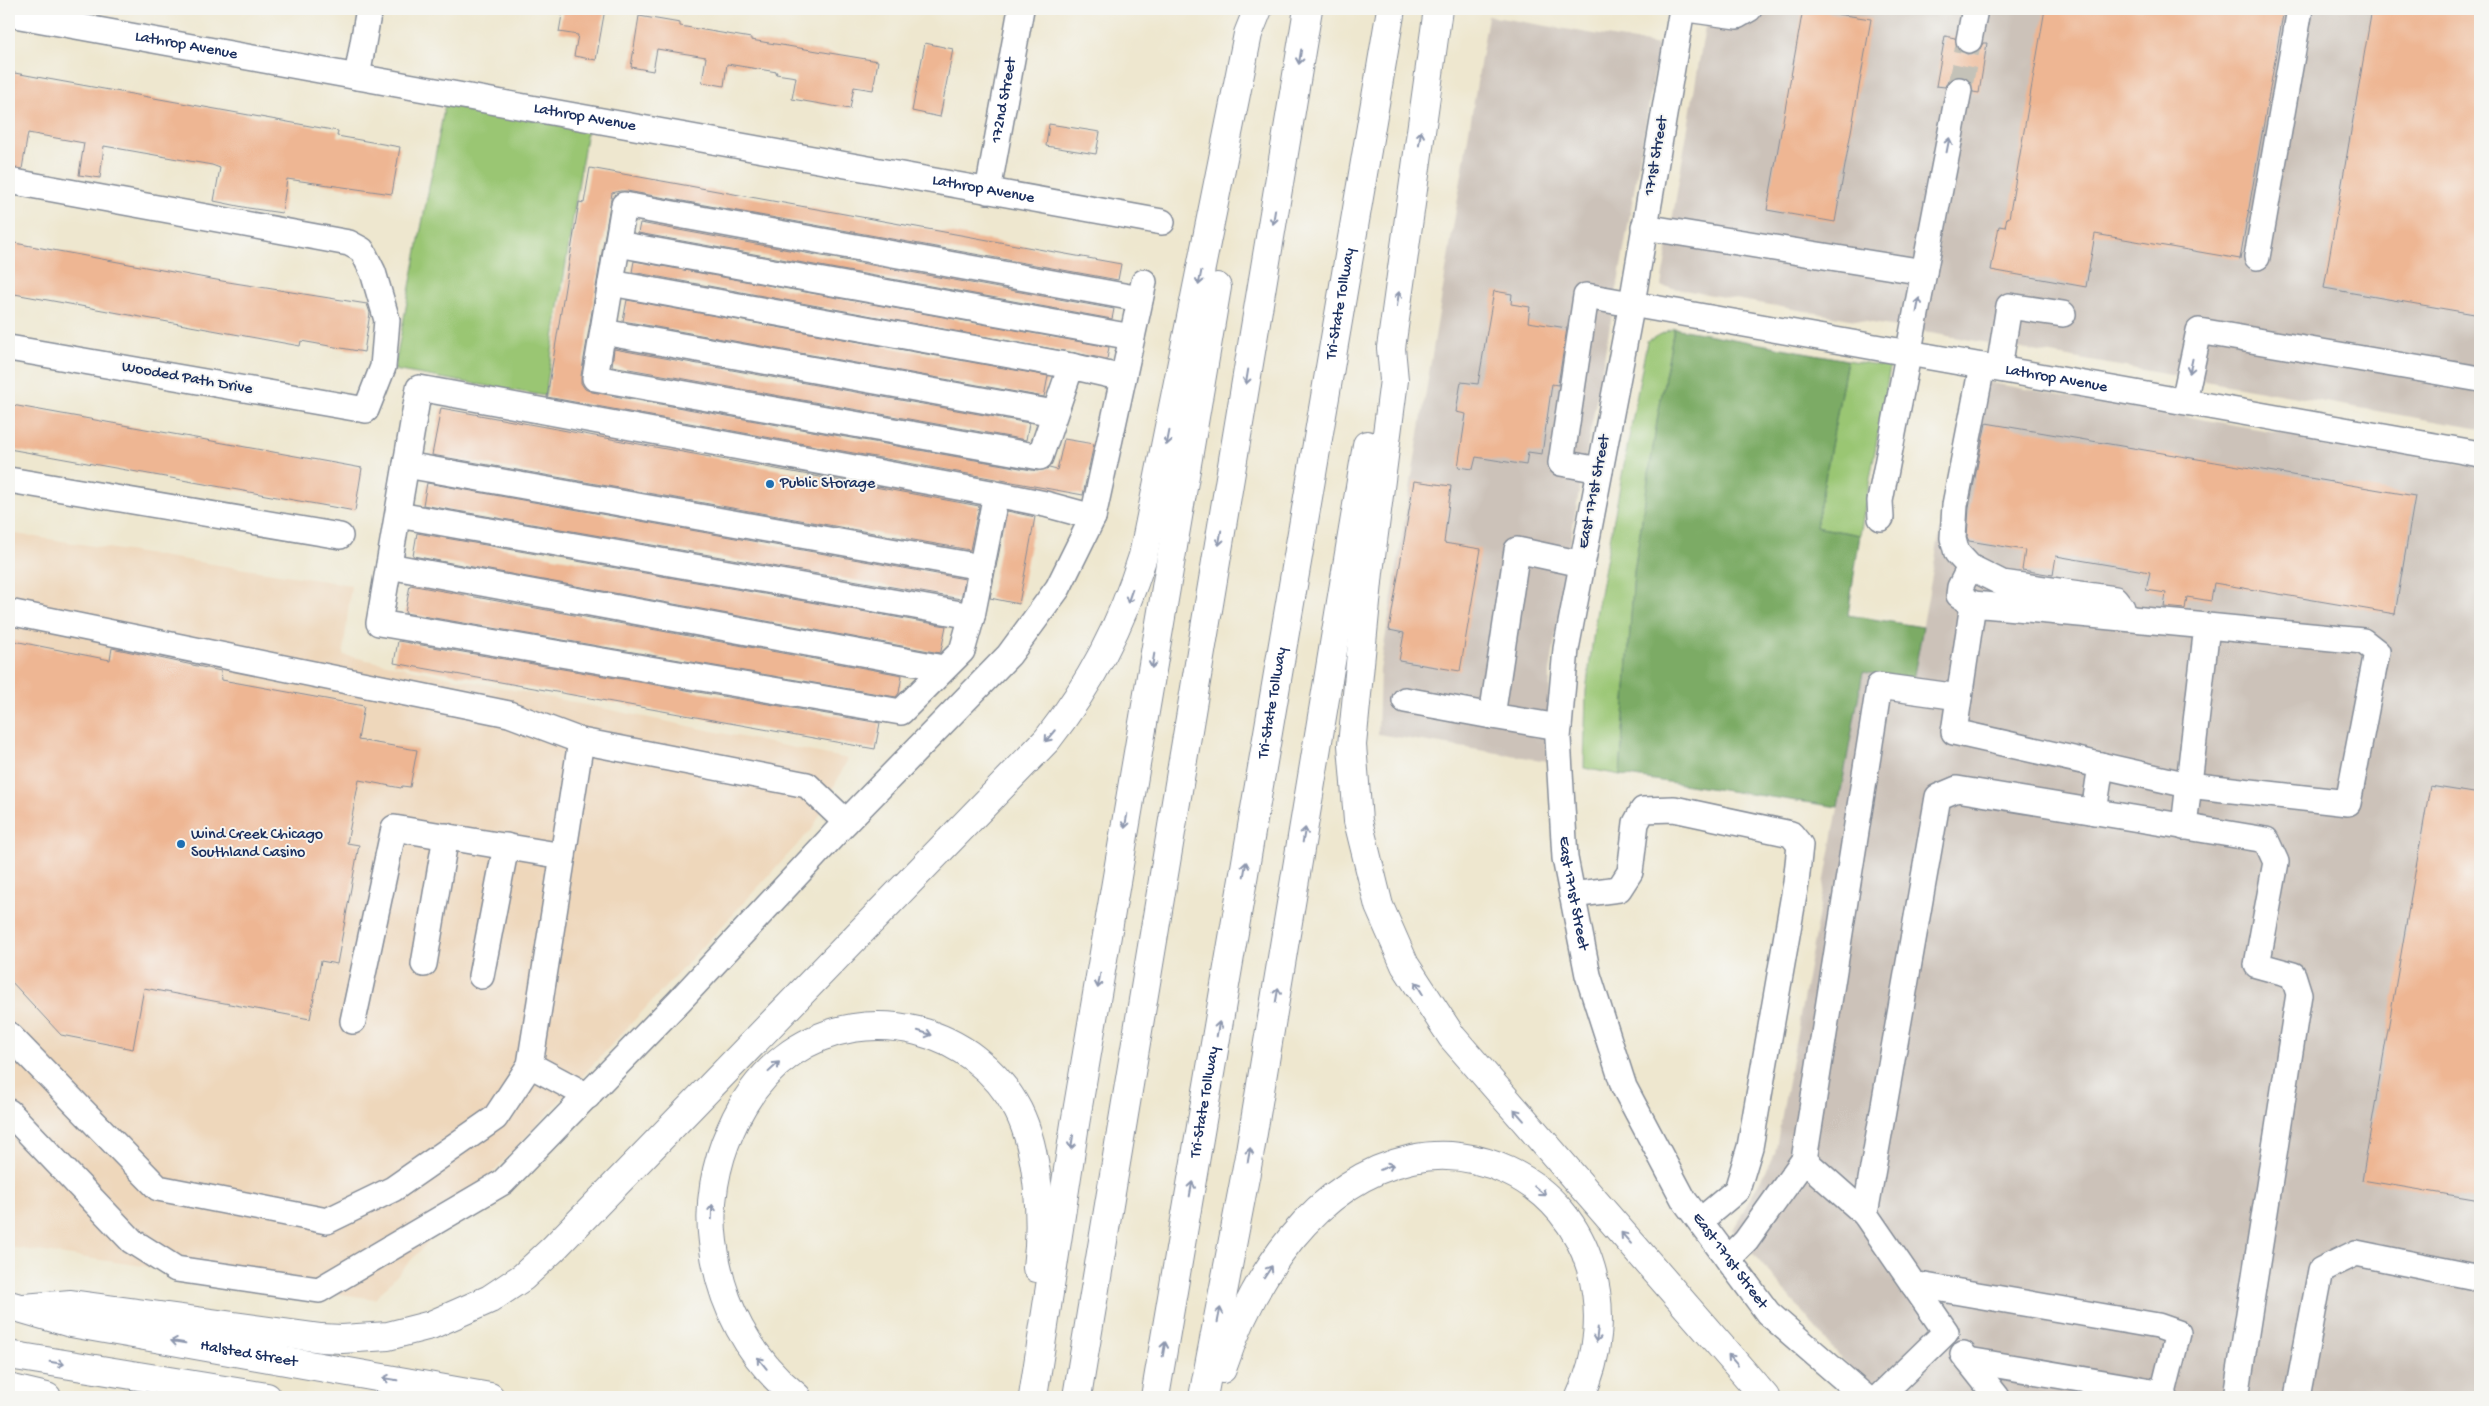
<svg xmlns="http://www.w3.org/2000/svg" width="2489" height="1406" font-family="'Gochi Hand',sans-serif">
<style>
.built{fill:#eed7bb}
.industrial{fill:#ccc2b9}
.green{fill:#9ac673;stroke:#5a7a68}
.forest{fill:#7bab65;stroke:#4b6d62}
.building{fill:#eeb693}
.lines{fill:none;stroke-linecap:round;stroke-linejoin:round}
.minor-tunnel{stroke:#c4c2b8;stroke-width:25;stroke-dasharray:25 12;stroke-linecap:butt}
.minor-casing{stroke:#848b96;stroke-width:28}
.major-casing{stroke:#848b96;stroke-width:30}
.highway-casing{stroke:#848b96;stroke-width:30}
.minor{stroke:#fff;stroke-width:25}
.major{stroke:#fff;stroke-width:28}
.highway{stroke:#fff;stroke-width:28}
.oneway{stroke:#8d97ae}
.poi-dot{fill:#1f6fb2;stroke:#f6f6f2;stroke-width:2}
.labels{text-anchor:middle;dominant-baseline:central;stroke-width:4;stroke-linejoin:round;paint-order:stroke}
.street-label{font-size:16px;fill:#1b2f5e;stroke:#f6f6f2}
.poi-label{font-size:16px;fill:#1b2f5e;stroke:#f6f6f2;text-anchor:start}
</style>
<rect width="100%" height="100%" fill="#f6f6f2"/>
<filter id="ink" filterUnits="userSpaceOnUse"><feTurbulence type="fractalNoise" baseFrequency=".02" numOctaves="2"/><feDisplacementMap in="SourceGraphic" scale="10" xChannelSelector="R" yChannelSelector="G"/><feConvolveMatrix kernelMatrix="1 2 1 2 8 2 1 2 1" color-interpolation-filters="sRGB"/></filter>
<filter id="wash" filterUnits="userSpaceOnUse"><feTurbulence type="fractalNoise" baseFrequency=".0096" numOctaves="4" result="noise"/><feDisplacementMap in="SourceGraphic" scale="20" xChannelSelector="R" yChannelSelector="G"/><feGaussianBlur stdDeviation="1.12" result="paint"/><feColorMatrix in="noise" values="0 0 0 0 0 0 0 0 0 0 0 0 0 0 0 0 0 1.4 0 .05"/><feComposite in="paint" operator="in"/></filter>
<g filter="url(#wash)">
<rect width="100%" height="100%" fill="#eee7cf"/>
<!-- built -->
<polygon class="built" points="9,533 351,585 343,655 848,759 813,828 375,1299 9,1247"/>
<!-- industrial -->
<g class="industrial">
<polygon points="1708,9 2480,9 2480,429 1661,286"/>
<polygon points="1488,16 1659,45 1622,261 1574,520 1550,672 1548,761 1378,734 1380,670"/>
<polygon points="1968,379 2480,467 2480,1397 1887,1397 1859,1379 1733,1230 1775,1153 1863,671 1913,679"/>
</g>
<!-- green -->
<g class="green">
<polygon points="445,104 587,130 545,396 394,370"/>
<polygon points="1674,328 1658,415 1634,572 1620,775 1584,768 1586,691 1596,615 1647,341"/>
<polygon points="1847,360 1890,367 1860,535 1816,527"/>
</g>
<!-- forest -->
<polygon class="forest" points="1674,328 1847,360 1816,527 1860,535 1848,615 1923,627 1913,680 1863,672 1838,807 1620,775 1634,572 1658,415"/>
<g id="blocks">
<!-- building -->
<g class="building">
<polygon points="563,9 605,9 596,60 574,56 578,35 559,32"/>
<polygon points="1803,9 1871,19 1835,222 1767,210"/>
<polygon points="2045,9 2284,9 2240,259 2095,234 2086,287 1991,270 1999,226 2005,227 2007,217 2009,218"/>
<polygon points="2372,9 2480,9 2480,315 2324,288"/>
<polygon points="639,16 680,23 680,26 751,38 751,40 878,61 873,90 854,87 850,109 792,99 796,77 776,74 777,72 727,64 724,86 702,82 706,57 657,49 653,71 631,67"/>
<polygon points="1945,36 1955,38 1959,50 1967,54 1974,53 1980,49 1983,43 1987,43 1979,93 1973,92 1969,80 1961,76 1948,80 1945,87 1936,86"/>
<polygon points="925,43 953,49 940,117 912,111"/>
<polygon points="9,72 338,131 337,136 400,147 392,194 287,179 282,213 248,208 214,201 220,168 212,165 104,146 100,178 79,175 84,143 28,133 22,169 9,167"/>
<polygon points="1049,124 1100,132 1096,154 1046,146"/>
<polygon points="590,168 1121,264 1118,280 627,191 620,191 612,193 581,376 581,383 585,389 592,392 1037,471 1049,468 1057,470 1064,439 1094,444 1083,495 547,397 579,202 584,203"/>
<polygon points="640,223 1114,309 1112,319 638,233"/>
<polygon points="9,242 222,281 367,304 370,313 364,352 301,341 300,346 9,293"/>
<polygon points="634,261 1109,347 1107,359 632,272"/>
<polygon points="1494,291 1512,294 1511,304 1530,307 1528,322 1567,328 1558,385 1552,384 1542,454 1528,452 1526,465 1476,457 1473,469 1458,467 1466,414 1456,412 1461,382 1478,384"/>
<polygon points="627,300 1048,376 1044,397 623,321"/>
<polygon points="614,349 1029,423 1026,440 612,366"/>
<polygon points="12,405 362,468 355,511 9,449 9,422"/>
<polygon points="441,408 979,506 970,550 432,455"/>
<polygon points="1986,423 2415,496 2395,614 2214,583 2211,601 2187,597 2185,609 2164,607 2166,593 2146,590 2150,572 2056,556 2053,575 2022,570 2025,550 1969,541 1967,537 1969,507"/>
<polygon points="1414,481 1451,486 1444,543 1481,549 1460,671 1399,661 1404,633 1389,630"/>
<polygon points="427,483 965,579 961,599 423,505"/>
<polygon points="1007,511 1035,517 1019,604 990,598"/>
<polygon points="417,533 946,626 941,651 940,653 413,556"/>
<polygon points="410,585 902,675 899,693 896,697 405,613"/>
<polygon points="9,640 110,660 112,648 221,671 222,680 364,706 358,740 417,750 410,787 402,786 401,788 359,780 347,843 359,845 337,964 321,961 310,1019 144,988 133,1049 61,1035 9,979"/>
<polygon points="398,641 880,723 875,749 394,663"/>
<polygon points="2430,786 2480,794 2480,1200 2362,1180"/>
</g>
</g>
</g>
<g filter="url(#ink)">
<use href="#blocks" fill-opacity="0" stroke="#848b96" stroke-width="1"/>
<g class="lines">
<!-- minor-tunnel -->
<polyline class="minor-tunnel" points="1959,90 1969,40"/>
<defs>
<g id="minor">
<path id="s1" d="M1682,9L1632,303L1566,649L1558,738L1565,858L1588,975L1624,1087L1684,1200L1768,1313L1865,1397"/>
<polyline points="1687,9 1737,16 1749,9"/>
<path id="s2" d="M9,14L1162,222"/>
<polyline points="1969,40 1975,9"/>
<polyline points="357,77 369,9"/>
<polyline points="9,181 349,243 362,250 373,272 387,320 383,367 366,410 9,348"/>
<path id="s3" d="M988,191L1021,9"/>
<polyline points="1644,227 1924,272"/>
<polyline points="618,244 1132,337"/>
<polyline points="2257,257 2300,9"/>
<polyline points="611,283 1071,366"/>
<polyline points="603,332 1054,413"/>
<polyline points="1982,366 1955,505 1953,538 1957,553 1970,567 2002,583 2115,599 2122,608 2123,614"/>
<polyline points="1999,368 2009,306 2063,314"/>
<polyline points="1123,378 1071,366 1040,457 595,378 624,205 1140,299"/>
<polyline points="2184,401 2199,331 2480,379"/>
<polyline points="406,465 981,567"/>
<path id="s4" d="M1600,470L1561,463L1586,296L2480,454"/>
<polyline points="9,480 340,536"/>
<polyline points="996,494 972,616 962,651 901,712 379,623 419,388 996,494 1045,504 1093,517"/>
<polyline points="398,515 972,616"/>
<polyline points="1881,518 1880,501 1959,90"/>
<polyline points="389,566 943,668"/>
<polyline points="1970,567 1960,587 1959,595 1973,604"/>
<polyline points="9,612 509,714 581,741 807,785 846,822"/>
<polyline points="1405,700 1492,716"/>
<polyline points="1559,727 1492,716 1517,550 1582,564"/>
<polyline points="2094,812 2101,765"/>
<polyline points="2184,827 2207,626 1973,604 1954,732 2188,785 2348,803 2377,652 2363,641 2207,626"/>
<polyline points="1572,895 1619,889 1630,872 1636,823 1643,810 1674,809 1791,834 1800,845 1796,883 1750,1147 1737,1190 1700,1221"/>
<polyline points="424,964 446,836"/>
<polyline points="481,976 506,846"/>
<polyline points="353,1021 394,828 563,856"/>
<polyline points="9,1035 158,1188 327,1221 393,1189 495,1118 530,1065 581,741"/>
<polyline points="530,1065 588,1096"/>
<polyline points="9,1112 132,1241 176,1269 319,1290 503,1182 679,1001 846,822 1009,655 1058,588 1093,517 1144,282"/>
<polyline points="1804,1160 1879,686 1959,697"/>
<polyline points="1865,1214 1938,797 1957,789 2266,840 2276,862 2257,965 2293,975 2299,994 2236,1397"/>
<polyline points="1728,1259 1746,1241 1804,1160 1865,1214 1946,1332 1879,1397"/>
<polyline points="1913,1284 2158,1326 2178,1333 2163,1393"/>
<polyline points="1963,1354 1997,1397"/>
<polyline points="1968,1360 2163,1393 2165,1397"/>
<polyline points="2297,1397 2321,1270 2356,1253 2480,1278"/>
</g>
<g id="major">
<path id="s5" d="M9,1305L71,1323L490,1397"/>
<polyline points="9,1355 267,1397"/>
</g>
<g id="highway">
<polyline points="1438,9 1391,348 1394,380 1369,572 1352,745 1358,821 1379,906 1405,965 1452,1037 1765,1397"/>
<path d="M24,1308L71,1304L321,1338L342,1339L388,1336L431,1325L490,1299L523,1277L553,1249L1047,740C1091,684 1122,624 1143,556L1248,34L1258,9"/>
<path d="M1222,1369C1252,1279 1313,1181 1412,1159C1444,1152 1478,1157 1508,1171C1594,1211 1619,1315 1580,1397"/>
<polyline points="9,1388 47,1397"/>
<path d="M797,1397C749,1358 720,1304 713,1242C708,1205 715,1164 731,1129C744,1099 764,1072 791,1053C868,1000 975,1028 1018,1110C1039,1151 1043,1222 1037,1268"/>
<polyline points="1033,1397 1075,1124 1217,287"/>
<polyline points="1077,1397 1308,9"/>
<path id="s6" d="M1155,1397L1391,9"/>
<polyline points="1203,1397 1250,1151 1367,445"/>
</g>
</defs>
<!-- minor casing -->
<use href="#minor" class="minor-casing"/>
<!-- major casing -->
<use href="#major" class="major-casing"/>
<!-- highway casing -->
<use href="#highway" class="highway-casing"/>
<!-- minor -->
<use href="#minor" class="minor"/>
<!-- major -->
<use href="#major" class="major"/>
<!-- highway -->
<use href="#highway" class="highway"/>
</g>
<!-- one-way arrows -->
<defs><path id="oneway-shaft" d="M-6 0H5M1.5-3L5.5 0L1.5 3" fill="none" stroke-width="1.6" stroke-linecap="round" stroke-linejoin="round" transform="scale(1.25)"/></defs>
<g class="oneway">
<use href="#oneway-shaft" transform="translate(1300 57) rotate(99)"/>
<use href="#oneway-shaft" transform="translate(1420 138) rotate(-82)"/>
<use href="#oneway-shaft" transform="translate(1948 145) rotate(-79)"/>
<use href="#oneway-shaft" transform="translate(1274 217) rotate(99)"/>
<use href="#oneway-shaft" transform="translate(1200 278) rotate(101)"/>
<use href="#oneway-shaft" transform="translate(1398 299) rotate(-82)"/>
<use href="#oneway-shaft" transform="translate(1918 305) rotate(-79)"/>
<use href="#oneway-shaft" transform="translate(2191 366) rotate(102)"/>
<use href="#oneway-shaft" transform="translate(1247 377) rotate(99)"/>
<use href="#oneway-shaft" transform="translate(1168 438) rotate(101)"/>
<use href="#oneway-shaft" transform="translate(1220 538) rotate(99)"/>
<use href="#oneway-shaft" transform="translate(1130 596) rotate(109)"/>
<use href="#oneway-shaft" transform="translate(1153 661) rotate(100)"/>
<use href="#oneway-shaft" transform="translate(1050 736) rotate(130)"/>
<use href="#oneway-shaft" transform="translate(1126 821) rotate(100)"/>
<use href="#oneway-shaft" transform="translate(1304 835) rotate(-80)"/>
<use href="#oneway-shaft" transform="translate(1245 869) rotate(-80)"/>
<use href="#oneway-shaft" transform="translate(1099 981) rotate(100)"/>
<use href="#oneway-shaft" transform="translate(1419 988) rotate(-121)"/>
<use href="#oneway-shaft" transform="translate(1277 995) rotate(-80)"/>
<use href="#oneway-shaft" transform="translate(1218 1029) rotate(-80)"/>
<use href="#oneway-shaft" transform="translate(925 1033) rotate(17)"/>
<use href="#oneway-shaft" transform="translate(774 1067) rotate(-43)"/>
<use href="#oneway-shaft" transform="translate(1519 1115) rotate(-131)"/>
<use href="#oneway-shaft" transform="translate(1072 1142) rotate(99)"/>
<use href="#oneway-shaft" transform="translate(1249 1155) rotate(-80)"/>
<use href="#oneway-shaft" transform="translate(1387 1167) rotate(-22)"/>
<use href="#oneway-shaft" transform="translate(1191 1189) rotate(-80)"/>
<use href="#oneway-shaft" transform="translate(1540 1191) rotate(39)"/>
<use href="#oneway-shaft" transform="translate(712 1212) rotate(-88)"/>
<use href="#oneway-shaft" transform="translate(1626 1238) rotate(-131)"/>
<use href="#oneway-shaft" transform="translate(1268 1272) rotate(-57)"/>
<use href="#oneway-shaft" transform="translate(1219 1315) rotate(-79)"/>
<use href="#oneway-shaft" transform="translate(1597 1335) rotate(96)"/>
<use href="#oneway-shaft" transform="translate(178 1342) rotate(-170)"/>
<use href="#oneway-shaft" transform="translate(1164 1349) rotate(-80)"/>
<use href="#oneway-shaft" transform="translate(1733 1360) rotate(-131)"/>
<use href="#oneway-shaft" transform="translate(57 1363) rotate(9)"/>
<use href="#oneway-shaft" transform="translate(762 1363) rotate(-129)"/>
<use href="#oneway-shaft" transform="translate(390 1379) rotate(-170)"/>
</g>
</g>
<!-- markers -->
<g class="poi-dot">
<circle cx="770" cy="484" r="5"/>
<circle cx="181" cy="844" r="5"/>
</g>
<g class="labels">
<!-- street labels -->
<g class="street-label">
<text stroke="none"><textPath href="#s2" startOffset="180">Lathrop Avenue</textPath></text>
<text stroke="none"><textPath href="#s3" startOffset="92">172nd Street</textPath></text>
<text stroke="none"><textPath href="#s2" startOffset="585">Lathrop Avenue</textPath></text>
<text transform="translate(1657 156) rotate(-80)">171st Street</text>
<text stroke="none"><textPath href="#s2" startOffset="990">Lathrop Avenue</textPath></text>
<text stroke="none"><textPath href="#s6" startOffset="1109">Tri-State Tollway</textPath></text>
<text transform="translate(187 379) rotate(10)">Wooded Path Drive</text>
<text stroke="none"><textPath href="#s4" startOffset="686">Lathrop Avenue</textPath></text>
<text transform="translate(1595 492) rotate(-79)">East 171st Street</text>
<text stroke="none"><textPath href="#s6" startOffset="704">Tri-State Tollway</textPath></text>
<text stroke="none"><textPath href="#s1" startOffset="896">East 171st Street</textPath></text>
<text stroke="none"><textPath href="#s6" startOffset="299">Tri-State Tollway</textPath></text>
<text stroke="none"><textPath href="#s1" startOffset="1301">East 171st Street</textPath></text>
<text stroke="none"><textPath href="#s5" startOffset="245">Halsted Street</textPath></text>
</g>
<!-- poi labels -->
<g class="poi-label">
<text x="780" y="484">Public Storage</text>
<text x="191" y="835">Wind Creek Chicago<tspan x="191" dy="18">Southland Casino</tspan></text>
</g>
</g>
<!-- margin -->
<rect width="2489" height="1406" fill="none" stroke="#f6f6f2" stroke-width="30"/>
</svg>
